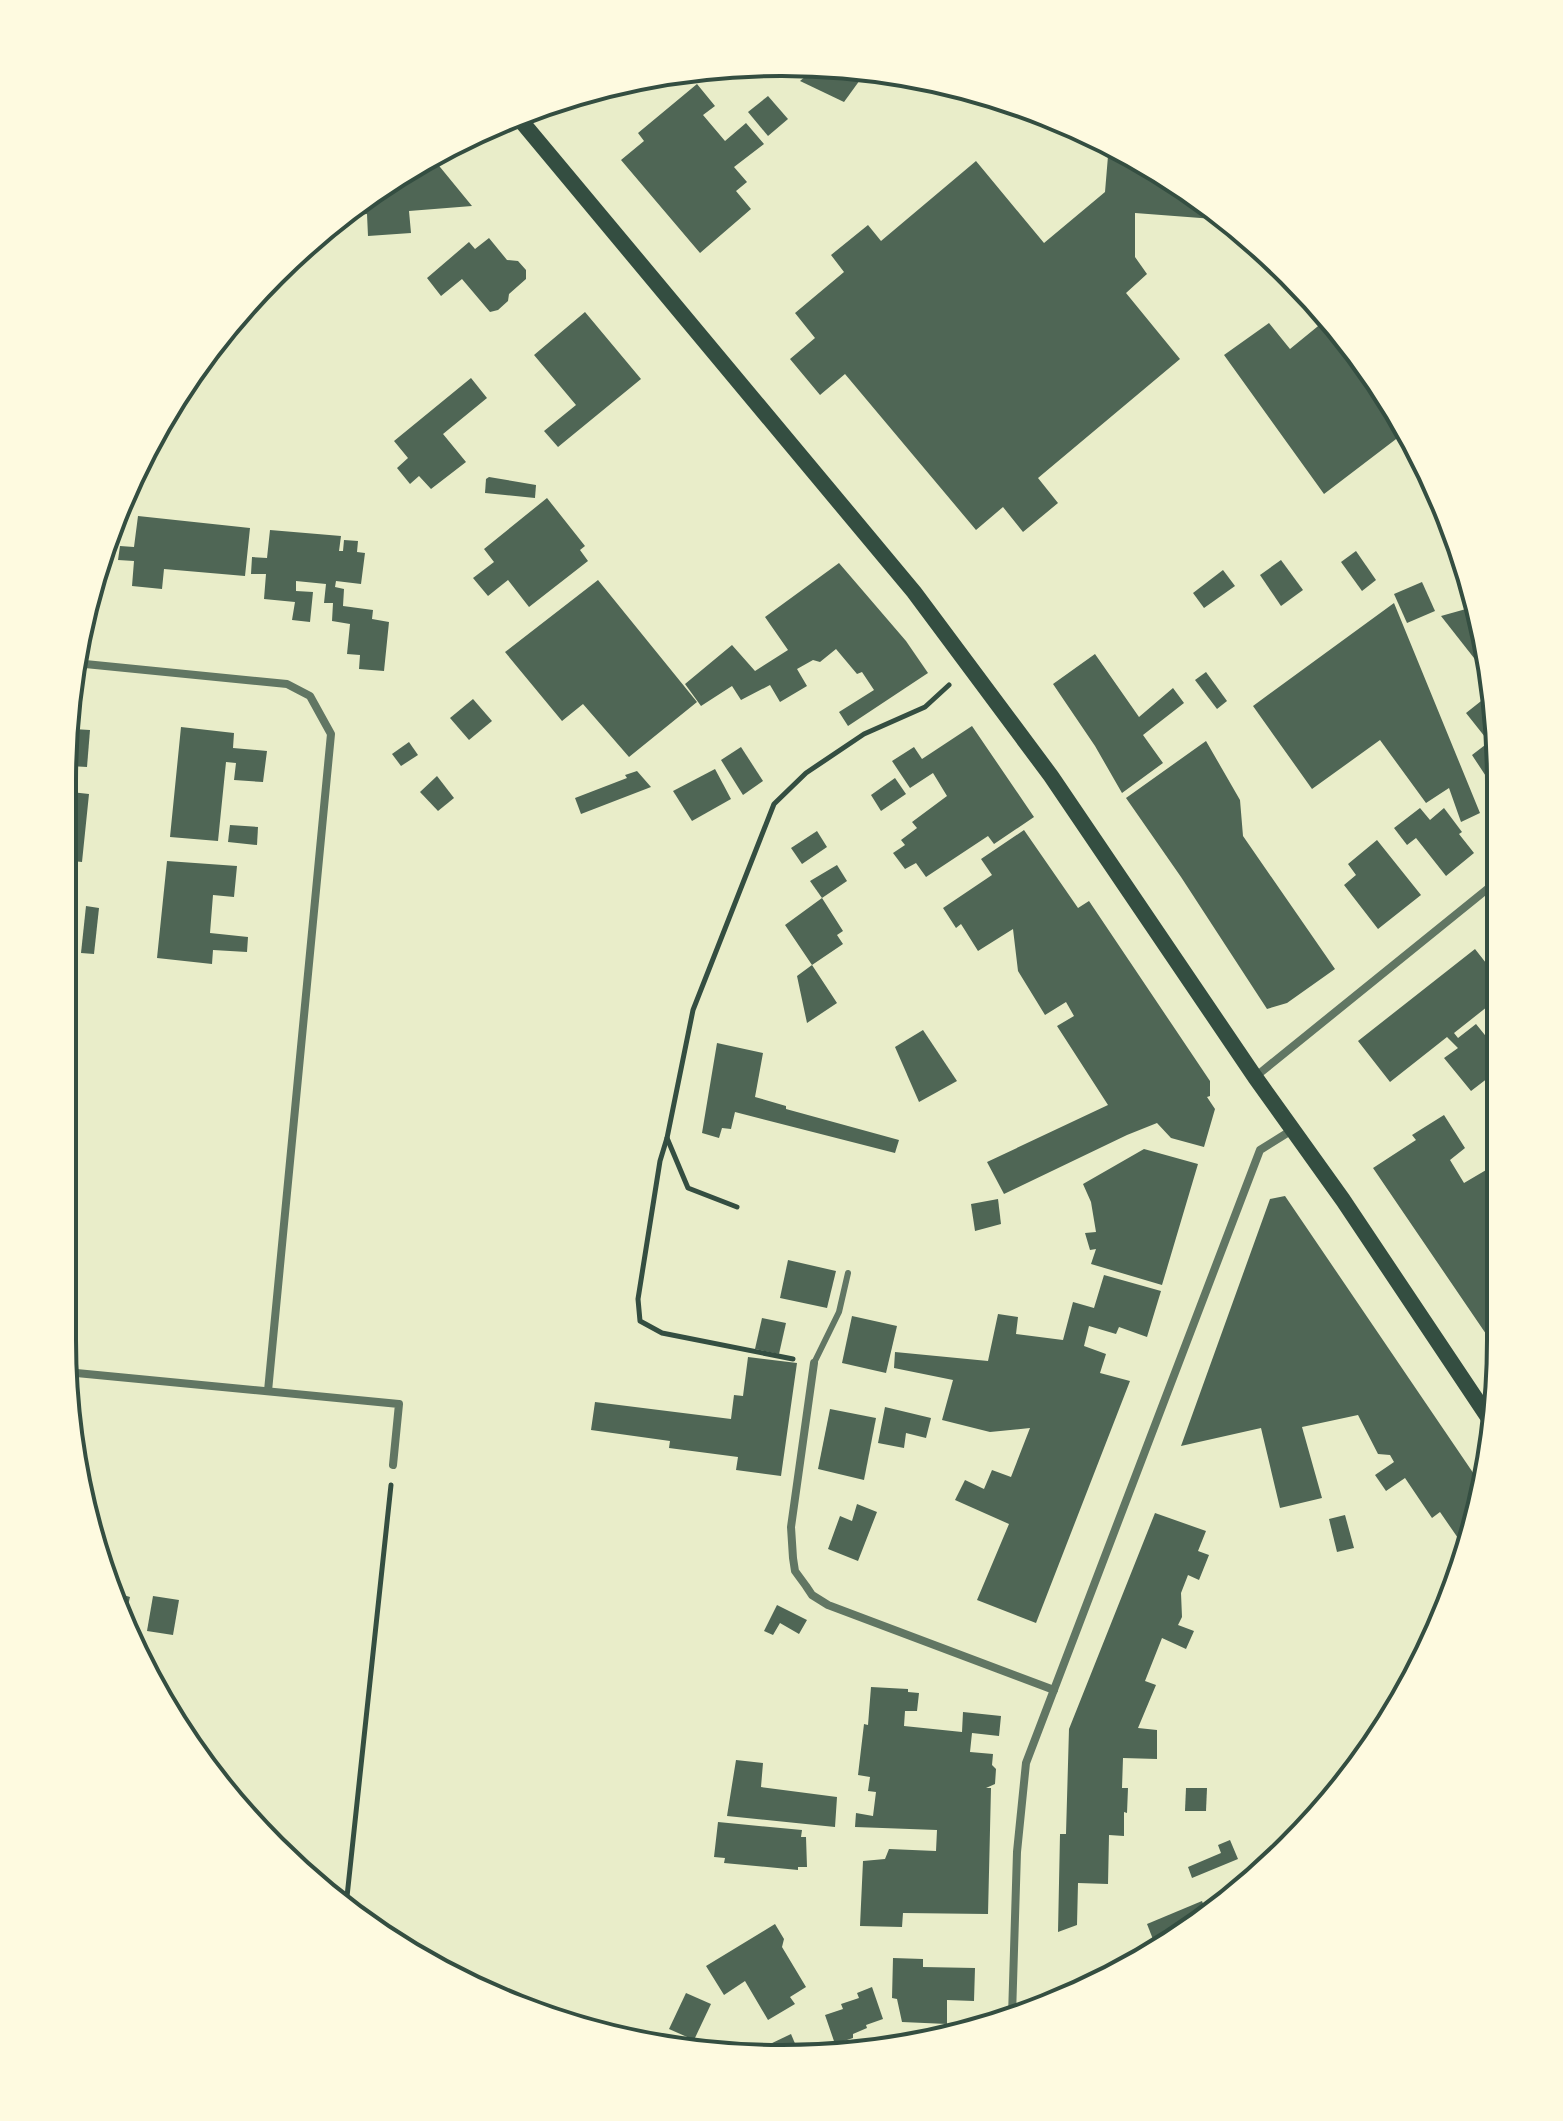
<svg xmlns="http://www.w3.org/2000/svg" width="1563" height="2121" font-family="Arial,sans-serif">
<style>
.building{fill:#4f6655}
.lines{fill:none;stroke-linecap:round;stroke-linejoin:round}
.path{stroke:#344e41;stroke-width:5}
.service{stroke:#617663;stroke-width:6}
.minor{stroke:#617663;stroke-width:8}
.secondary{stroke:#344e41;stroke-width:16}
.rim{fill:none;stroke:#344e41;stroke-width:4}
</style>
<rect width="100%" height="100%" fill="#e9edc9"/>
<!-- building -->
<g class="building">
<polygon points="776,65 801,66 802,66 798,76"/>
<polygon points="818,66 851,67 865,73 844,102 800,81"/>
<polygon points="697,84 715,106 703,115 725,141 746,123 764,144 734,167 747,182 736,191 751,209 700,253 621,160 644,141 638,133"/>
<polygon points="768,96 788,119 768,136 748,112"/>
<polygon points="1109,144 1141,158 1227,220 1135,213 1135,257 1147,274 1126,293 1180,359 1038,478 1058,503 1023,532 1003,507 976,530 845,374 820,395 790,359 815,338 795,313 844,272 831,255 868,225 881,241 976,161 1044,243 1105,192"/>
<polygon points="431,156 472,206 409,211 411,233 368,236 367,214 338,217"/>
<polygon points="489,238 507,260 518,261 526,270 526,279 509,294 508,301 498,310 490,312 462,279 441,296 427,278 469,242 475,249"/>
<polygon points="585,312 641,379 558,447 544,431 576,405 534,355"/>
<polygon points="1328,318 1352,343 1404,433 1324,494 1224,355 1269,323 1290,349"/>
<polygon points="471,378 487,398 443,434 466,462 431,489 419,476 410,484 397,468 408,458 394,441"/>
<polygon points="489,477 536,485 535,498 485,493 486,479"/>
<polygon points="547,498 585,546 580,550 588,561 529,607 508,580 488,596 473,578 494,562 484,549"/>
<polygon points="138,516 250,528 245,576 164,569 162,589 132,586 134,561 118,560 120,546 134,547"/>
<polygon points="270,530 341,536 339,551 343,551 344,540 358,541 357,552 365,553 361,584 336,581 335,587 344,589 343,606 373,610 372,619 389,622 384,671 359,669 360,655 347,654 350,624 332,621 333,603 324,603 326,584 296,581 296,591 313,592 310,622 292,620 295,602 264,599 266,574 251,574 252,557 267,558"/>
<polygon points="115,533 112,564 101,563"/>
<polygon points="1356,551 1376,580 1362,591 1341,562"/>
<polygon points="1281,560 1303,590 1281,606 1260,575"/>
<polygon points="839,563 906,641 928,673 848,726 839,712 874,690 862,672 857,674 836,649 820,662 813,660 797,669 807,686 780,702 770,685 741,700 732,686 701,706 685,684 732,645 755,671 788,650 765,617"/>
<polygon points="1223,570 1235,586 1204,608 1193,593"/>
<polygon points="598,580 697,702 629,757 583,704 562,721 505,652"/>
<polygon points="1422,582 1435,611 1407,623 1394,594"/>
<polygon points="1394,603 1480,813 1461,822 1449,788 1426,803 1380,740 1312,789 1253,706"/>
<polygon points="1466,609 1478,625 1490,669 1485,672 1441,616"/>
<polygon points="1095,654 1139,717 1173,688 1184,703 1143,735 1163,763 1122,793 1095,746 1053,684"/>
<polygon points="1206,672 1227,701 1217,709 1195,680"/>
<polygon points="1495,690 1495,790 1472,755 1489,742 1466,713"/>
<polygon points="473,699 492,721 469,740 450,718"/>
<polygon points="972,726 1034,817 994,844 988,836 926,877 916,863 905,869 893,853 905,845 901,840 917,828 912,822 947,796 933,773 910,788 892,761 914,747 922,759"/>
<polygon points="181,727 234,733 233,748 267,751 263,782 234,780 236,763 226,762 218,841 170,837"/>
<polygon points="73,729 90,730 87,767 70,766"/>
<polygon points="1206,741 1240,800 1243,836 1335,969 1287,1003 1267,1009 1181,877 1126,798"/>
<polygon points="409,742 418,755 401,766 392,754"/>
<polygon points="741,747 763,781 743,795 721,760"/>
<polygon points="715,769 731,799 692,821 673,791"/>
<polygon points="637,771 651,787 581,814 575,798 627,778 625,775"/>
<polygon points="437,776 454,798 438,811 420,792"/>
<polygon points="895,778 906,794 881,811 871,795"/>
<polygon points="71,792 89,794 82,862 63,860 63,838 66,838"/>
<polygon points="1420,808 1430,820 1444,808 1462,832 1459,834 1474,853 1446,876 1416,838 1407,845 1394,828"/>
<polygon points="230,825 258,827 257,845 228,842"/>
<polygon points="1024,830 1078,908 1089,901 1210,1081 1210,1096 1207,1097 1215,1109 1204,1147 1171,1138 1157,1123 1127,1135 1004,1194 987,1162 1108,1105 1057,1026 1074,1016 1066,1002 1045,1015 1018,971 1013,929 978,951 961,924 956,928 943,908 992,875 981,859"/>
<polygon points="817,831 827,847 802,864 791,848"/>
<polygon points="1377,840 1421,895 1378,929 1344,885 1356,875 1348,864"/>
<polygon points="167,861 237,866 234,897 213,895 210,933 248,937 247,952 213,950 212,964 157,958"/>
<polygon points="837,865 847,881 822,898 810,881"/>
<polygon points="822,898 843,931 837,935 843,944 812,965 837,1003 807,1023 797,976 812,965 785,925"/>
<polygon points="63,899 71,900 68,919 63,919"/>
<polygon points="86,906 99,908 94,954 81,953"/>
<polygon points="63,933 69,933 65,962 63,962"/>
<polygon points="1475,949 1497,977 1497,999 1454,1033 1458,1038 1476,1024 1497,1050 1497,1071 1471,1091 1444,1058 1458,1048 1447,1037 1390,1082 1358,1041"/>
<polygon points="923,1030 957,1081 919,1102 895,1047"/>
<polygon points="717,1043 763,1053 755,1097 786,1106 786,1109 899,1140 895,1153 735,1112 731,1129 722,1128 719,1138 702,1133"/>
<polygon points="1444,1115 1465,1148 1450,1160 1464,1183 1498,1163 1499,1353 1373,1168 1416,1140 1412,1135"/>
<polygon points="1144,1149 1198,1164 1162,1285 1091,1264 1096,1249 1090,1250 1085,1233 1096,1232 1091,1202 1083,1184"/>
<polygon points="1285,1196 1480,1483 1470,1534 1460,1541 1440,1512 1432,1518 1405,1478 1386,1491 1375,1475 1394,1462 1390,1455 1378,1454 1358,1415 1302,1427 1322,1498 1280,1508 1261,1428 1181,1446 1270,1199"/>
<polygon points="998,1199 1001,1224 975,1231 971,1204"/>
<polygon points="788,1260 836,1271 827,1308 780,1298"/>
<polygon points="1104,1275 1161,1291 1147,1337 1119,1327 1116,1334 1089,1326 1084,1346 1106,1354 1100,1373 1130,1381 1036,1623 977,1600 1009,1524 955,1500 965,1480 984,1489 992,1470 1011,1477 1030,1428 990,1432 942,1420 953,1380 894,1368 895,1352 988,1361 998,1314 1018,1317 1016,1334 1063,1340 1073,1302 1094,1308"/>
<polygon points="852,1316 897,1326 886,1373 842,1363"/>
<polygon points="762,1318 786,1323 779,1354 755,1349"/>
<polygon points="748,1357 797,1363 781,1476 736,1470 738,1457 669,1448 670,1441 591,1430 595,1402 731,1419 734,1395 743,1396"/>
<polygon points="885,1407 931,1418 926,1438 906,1433 904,1448 878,1443"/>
<polygon points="830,1409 876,1418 864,1480 818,1469"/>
<polygon points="857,1504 877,1512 858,1561 828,1549 840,1516 852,1521"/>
<polygon points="1155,1513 1206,1531 1198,1551 1209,1555 1199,1580 1188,1575 1181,1593 1182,1617 1178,1625 1194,1631 1186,1649 1162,1638 1145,1681 1156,1685 1138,1728 1157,1730 1157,1759 1123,1758 1122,1788 1128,1788 1127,1813 1124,1812 1124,1836 1109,1835 1108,1884 1078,1883 1077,1925 1058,1932 1060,1834 1066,1834 1069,1729"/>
<polygon points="1345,1515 1354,1548 1337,1552 1329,1519"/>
<polygon points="117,1593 130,1597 126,1614"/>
<polygon points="153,1596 179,1600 173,1635 147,1631"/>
<polygon points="777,1605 807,1620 799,1634 780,1623 773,1635 764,1631"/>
<polygon points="871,1687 908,1689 908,1692 919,1693 917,1711 905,1711 904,1726 962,1732 963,1712 1001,1716 999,1736 972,1733 970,1752 993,1754 992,1765 996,1769 995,1784 986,1788 991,1788 988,1914 903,1913 902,1927 860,1926 863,1861 885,1859 889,1849 936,1851 937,1830 855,1827 856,1813 873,1816 876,1792 868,1791 870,1777 858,1775 864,1724 868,1725"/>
<polygon points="736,1760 763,1763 761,1787 837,1797 835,1827 727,1816"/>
<polygon points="1186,1788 1207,1788 1206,1811 1185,1811"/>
<polygon points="718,1822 802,1830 801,1837 806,1837 807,1867 798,1867 798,1870 724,1863 725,1858 714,1857"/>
<polygon points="1230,1840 1238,1859 1192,1878 1188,1867 1221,1853 1218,1845"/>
<polygon points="1202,1901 1208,1917 1156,1947 1147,1924"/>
<polygon points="775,1924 784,1939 782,1947 806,1987 790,1997 795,2004 768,2020 745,1981 724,1995 706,1966"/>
<polygon points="893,1958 923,1959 923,1967 975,1968 974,2001 947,2000 947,2024 902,2022 897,1999 892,1998"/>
<polygon points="872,1987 883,2019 866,2025 867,2028 853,2034 853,2038 835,2044 825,2015 843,2009 841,2004 859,1998 857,1993"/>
<polygon points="686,1993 711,2004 694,2040 669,2029"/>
<polygon points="791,2034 799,2053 771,2053 768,2045"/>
</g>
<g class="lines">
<!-- path -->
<g class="path">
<polyline points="667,1138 660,1161 638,1299 640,1321 662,1333 793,1359"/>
<polyline points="737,1207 688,1188 667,1138 693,1010 774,804 806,773 864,734 925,707 949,685"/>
<polyline points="346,1906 391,1485"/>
</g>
<!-- service -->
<polyline class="service" points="814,1363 839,1312 848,1273"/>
<!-- minor -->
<g class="minor">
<polyline points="523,123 543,106"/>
<polyline points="75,663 287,684 310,696 331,734 268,1391"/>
<polyline points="1255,1077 1496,882"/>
<polyline points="814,1363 791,1527 793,1558 795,1571 806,1586 812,1595 828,1605 1054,1690"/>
<polyline points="66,1372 399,1404 393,1465"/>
<polyline points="1012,2016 1017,1852 1026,1763 1260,1150 1292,1130"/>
</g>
<!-- secondary -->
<polyline class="secondary" points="517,116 914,592 1051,776 1255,1077 1343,1200 1492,1423"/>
</g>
<!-- crop -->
<path d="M0 0H1563V2121H0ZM781 76H782A705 705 0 0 1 1487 781V1340A705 705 0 0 1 782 2045H781A705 705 0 0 1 76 1340V781A705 705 0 0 1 781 76Z" fill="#fefae0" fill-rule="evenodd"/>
<path class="rim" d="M781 76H782A705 705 0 0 1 1487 781V1340A705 705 0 0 1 782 2045H781A705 705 0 0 1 76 1340V781A705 705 0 0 1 781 76Z"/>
</svg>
